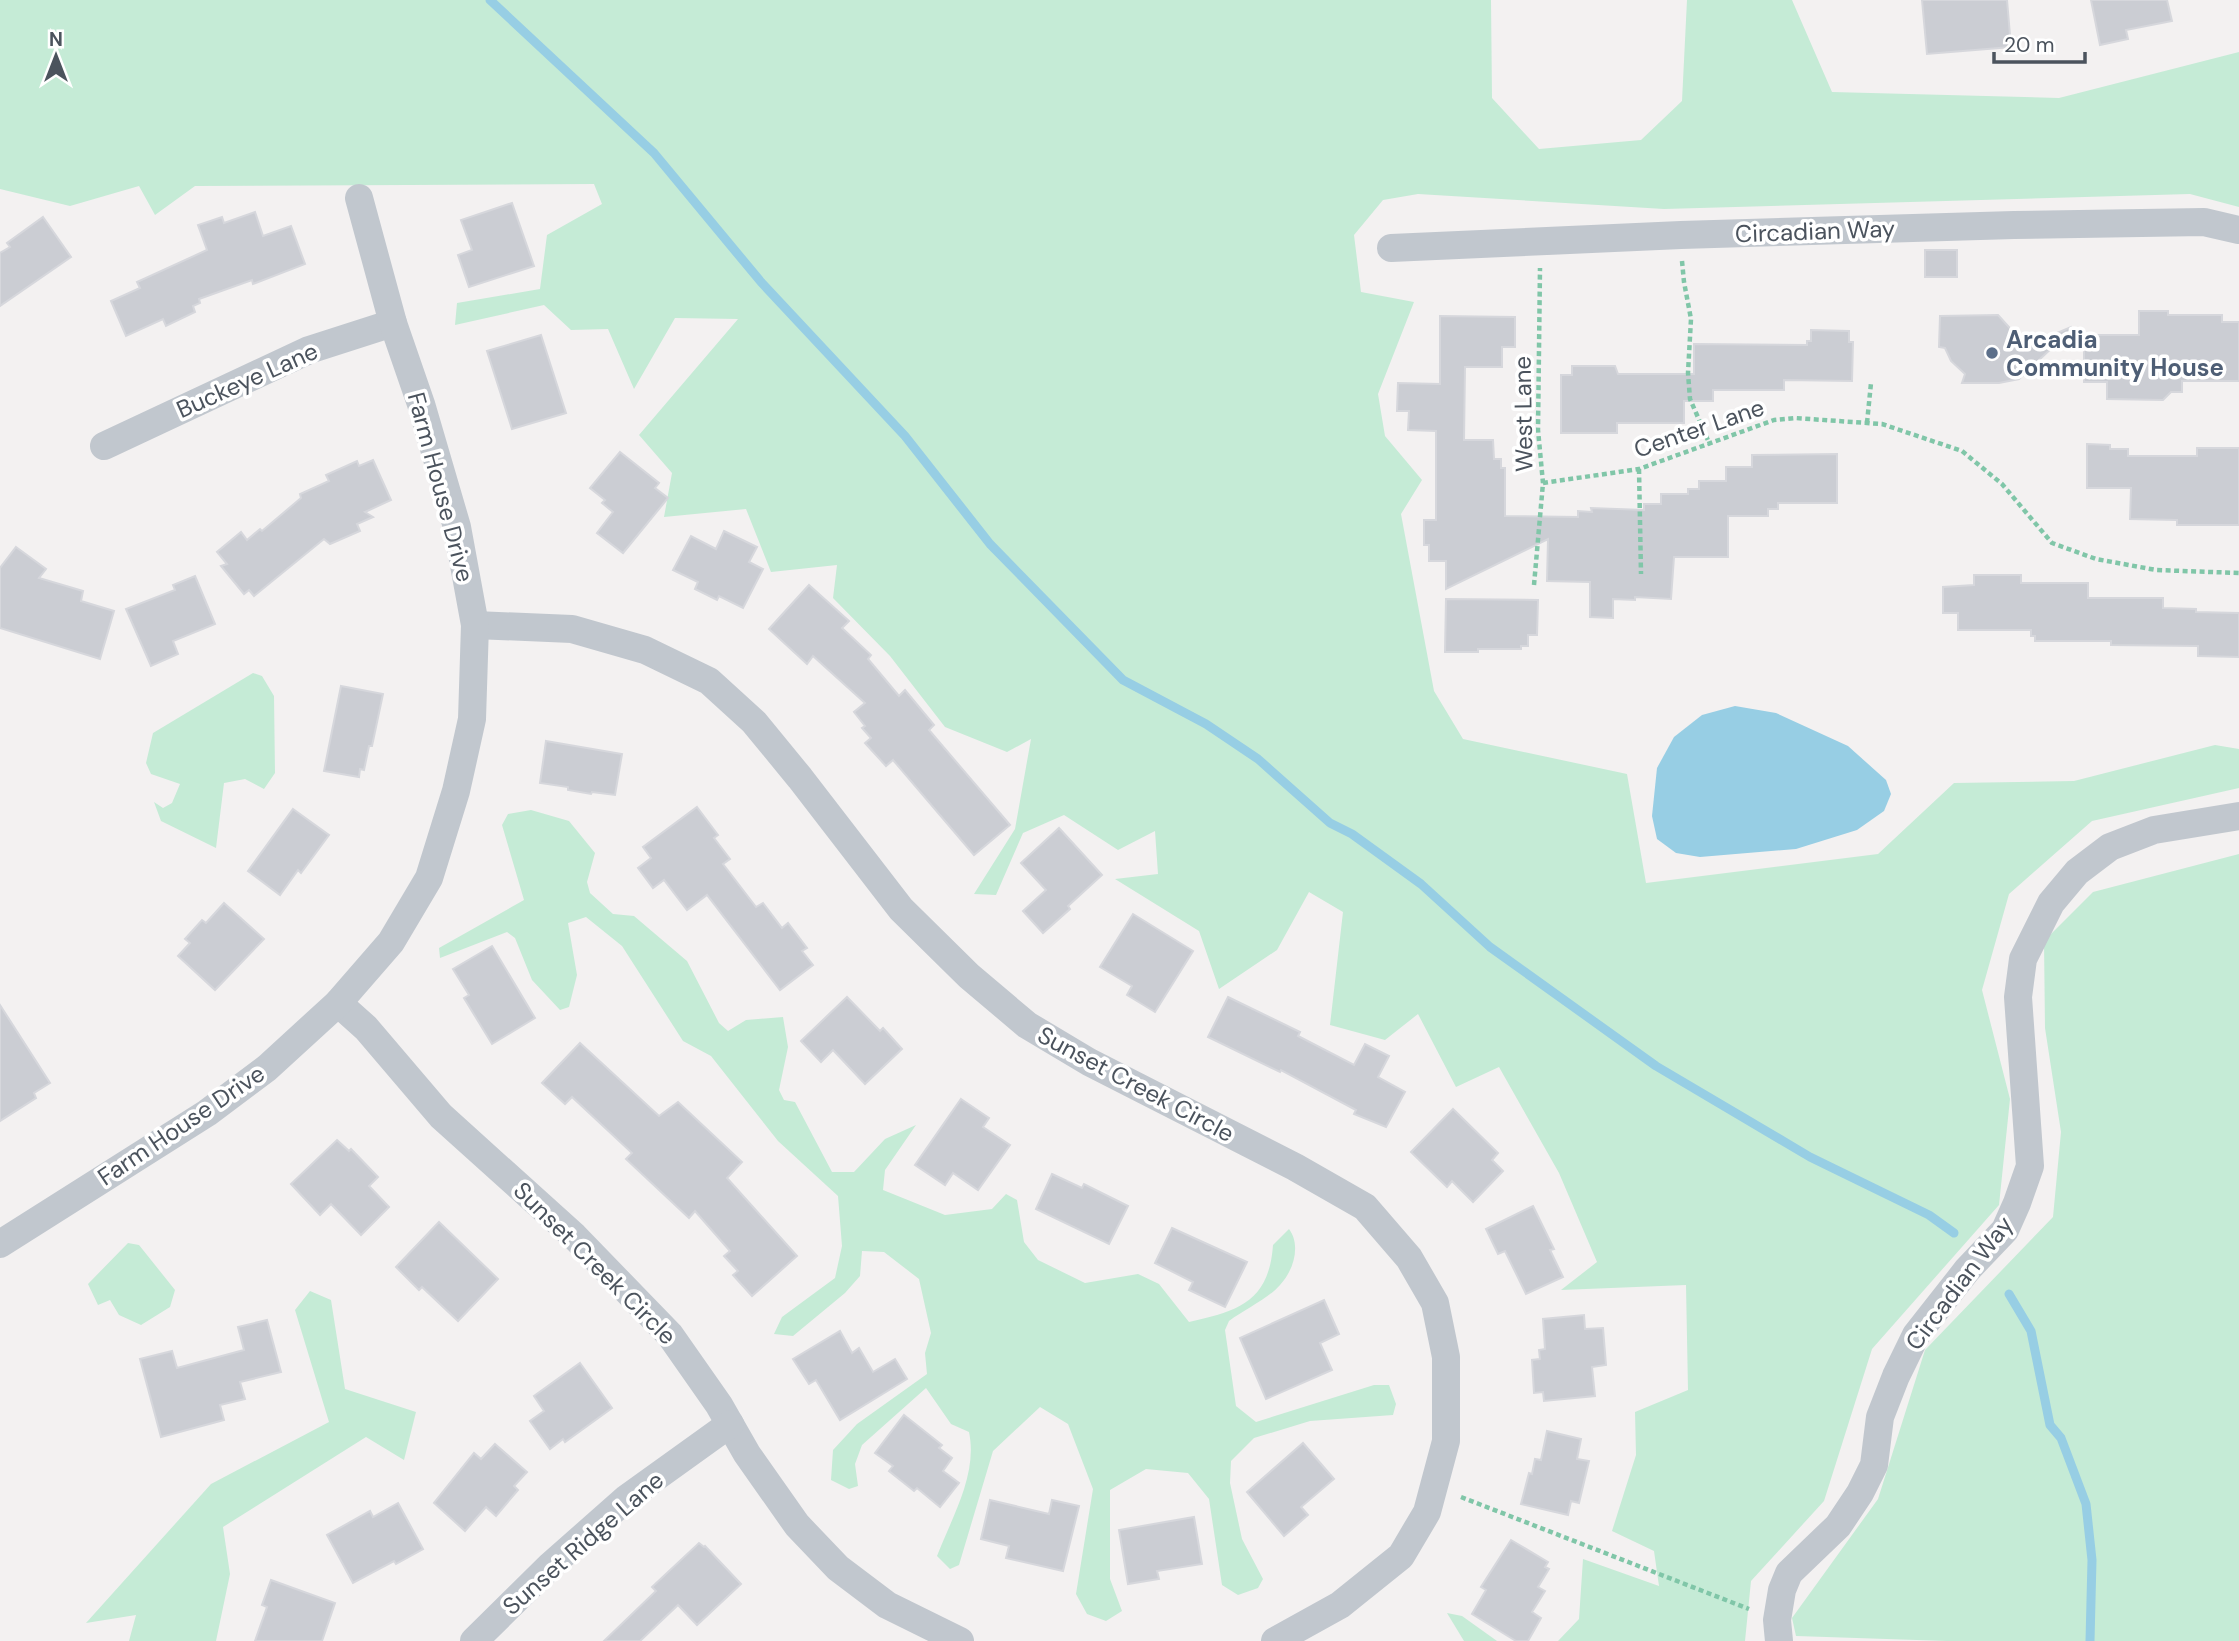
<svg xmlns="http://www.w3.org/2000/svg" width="2239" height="1641" font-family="'DM Sans',sans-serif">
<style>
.green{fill:#c5ebd6}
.water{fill:#97cee4}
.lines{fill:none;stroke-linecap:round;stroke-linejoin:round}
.stream{stroke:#97cee4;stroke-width:9}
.building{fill:#cbcdd3;stroke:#d6d7dc;stroke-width:2}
.path{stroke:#80c6a8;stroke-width:4.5;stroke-dasharray:5 3.5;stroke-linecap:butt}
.street{stroke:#c1c7ce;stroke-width:28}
.service-dot{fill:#5c6f8a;stroke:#fff;stroke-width:2.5}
.labels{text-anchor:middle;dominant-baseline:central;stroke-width:7;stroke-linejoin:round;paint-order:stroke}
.street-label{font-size:24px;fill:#4b535d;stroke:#fff}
.service-label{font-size:24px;font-weight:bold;fill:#4e5e75;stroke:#fff;text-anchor:start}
</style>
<rect width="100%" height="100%" fill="#f3f1f1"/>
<!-- green -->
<g class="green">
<polygon points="0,0 1491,0 1492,98 1539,149 1641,140 1682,101 1687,0 1792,0 1832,92 2059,98 2239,52 2239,207 2190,194 1664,209 1418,194 1383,200 1354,235 1361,292 1414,302 1378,394 1385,436 1422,480 1401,514 1434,691 1463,739 1627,774 1646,883 1878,854 1954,783 2074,781 2215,745 2239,749 2239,788 2092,821 2009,894 1982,990 2010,1099 1999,1205 1872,1349 1824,1501 1751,1581 1745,1641 1558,1641 1579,1619 1583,1559 1659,1586 1654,1551 1612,1531 1636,1455 1635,1412 1688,1390 1686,1285 1561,1290 1597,1262 1559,1173 1499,1067 1456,1087 1418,1014 1385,1040 1330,1025 1343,912 1309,892 1277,950 1219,989 1199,931 1115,879 1158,874 1155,831 1118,850 1064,815 1023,833 996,895 974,894 1015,829 1031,739 1007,752 945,727 890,656 833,598 837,565 771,572 746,509 664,517 672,473 639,435 738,319 675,318 634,389 608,329 571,330 544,305 455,325 457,303 540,289 547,235 602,204 594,184 195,186 155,215 139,186 70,206 0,189"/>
<polygon points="253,673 262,676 274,696 275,773 264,789 245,779 224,783 216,848 161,821 154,802 163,808 172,803 180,784 151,774 146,763 153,733"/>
<path d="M531,810L569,821L595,853L587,882L590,893L613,914L634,916L687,961L719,1023L728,1031L746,1020L783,1017L788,1047L779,1090L784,1100L795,1102L832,1172H854L885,1139L916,1125L885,1170L883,1190L945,1215L992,1209L1006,1194L1017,1200L1024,1242L1038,1260L1085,1283L1138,1274L1159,1284L1189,1322C1238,1311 1269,1302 1273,1245L1289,1229C1301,1245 1294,1270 1280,1285C1269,1298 1244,1310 1229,1321L1225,1330L1236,1406L1256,1422L1374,1385H1389L1396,1404L1393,1415L1310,1421L1254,1438L1231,1461L1230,1483L1242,1539L1263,1579L1258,1588L1238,1595L1222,1585L1209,1499L1188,1473L1146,1469L1110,1490V1579L1122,1611L1106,1621L1087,1614L1076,1594L1093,1489L1068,1424L1040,1407L993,1451L959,1565L950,1569L937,1556C952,1517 978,1474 969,1432L951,1424L926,1388L862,1445L855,1464L858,1486L849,1489L831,1480L833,1450L857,1424L927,1374L925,1353L931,1333L919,1279L884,1252L862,1251L860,1276L845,1293L793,1336L774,1334L782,1317L835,1278L842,1246L838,1196L778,1141L711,1056L683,1041L622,946L586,917L568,923L577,975L569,1007L560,1010L532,980L515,938L507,932L440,958L439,948L524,900L502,825L508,814Z"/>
<polygon points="2239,854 2239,1641 1947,1641 1796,1636 1792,1618 1878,1499 1925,1350 2053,1217 2061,1132 2045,1028 2044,941 2093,892"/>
<polygon points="128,1243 139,1245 175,1290 170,1307 141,1325 119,1315 110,1300 98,1305 88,1284"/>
<polygon points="310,1291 331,1300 345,1389 416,1412 404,1460 366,1437 223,1527 230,1574 216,1641 129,1641 136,1615 86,1623 211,1484 329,1422 295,1310"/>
<polygon points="1447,1613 1462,1616 1497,1641 1464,1641"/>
</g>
<!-- water -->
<polygon class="water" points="1735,706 1776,713 1848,746 1886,780 1891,794 1884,811 1857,830 1796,849 1700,857 1676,853 1657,839 1652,816 1657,768 1674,737 1702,715"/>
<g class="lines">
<!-- stream -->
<g class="stream">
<polyline points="490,0 654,153 761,282 905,436 990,544 1123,680 1206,724 1258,759 1330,823 1352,834 1421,884 1490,947 1656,1066 1810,1157 1929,1215 1954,1233"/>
<polyline points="2009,1294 2031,1331 2050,1425 2061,1438 2086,1504 2092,1560 2090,1641"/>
</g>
</g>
<!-- building -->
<g class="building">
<polygon points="1922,0 2007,0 2011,47 1927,54"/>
<polygon points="2091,0 2167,0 2172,21 2126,30 2128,39 2100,45"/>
<polygon points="512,203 534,266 469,287 458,255 472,250 461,220"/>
<polygon points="255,212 263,236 291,226 305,264 253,284 252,280 199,299 200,303 193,306 195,312 166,326 163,319 126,336 111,301 140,288 137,282 207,250 198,225 222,217 224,223"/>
<polygon points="43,217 71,257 0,306 0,253 10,247 7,243"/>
<rect x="1925" y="250" width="32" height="27"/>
<polygon points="2139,311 2168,311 2168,315 2222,315 2222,322 2239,322 2239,381 2182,381 2182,392 2171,392 2163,400 2107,399 2107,382 2084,382 2084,350 2089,350 2089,335 2139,335"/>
<polygon points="1998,315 2026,346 2071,327 2072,329 2019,379 1999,383 1962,383 1965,374 1951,361 1945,348 1939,347 1940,316"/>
<polygon points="1440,316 1515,317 1515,347 1502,347 1502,367 1465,367 1464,440 1493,440 1494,459 1501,459 1501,468 1505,468 1505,516 1578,517 1578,511 1592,512 1591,508 1644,510 1644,504 1661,504 1661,494 1688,494 1688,489 1699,489 1699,481 1726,481 1726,467 1752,467 1752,455 1837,454 1837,503 1778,503 1778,509 1768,509 1768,516 1728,516 1728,557 1674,557 1671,599 1635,597 1635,600 1613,599 1613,618 1590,617 1590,582 1547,581 1548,539 1446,589 1446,561 1429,561 1429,545 1424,545 1424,520 1436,520 1436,431 1408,430 1409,411 1397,411 1398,383 1440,384"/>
<polygon points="1811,330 1849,331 1849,342 1853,342 1852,381 1784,380 1784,390 1713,390 1713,401 1684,401 1684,423 1617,423 1617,433 1561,433 1561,375 1572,375 1572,366 1615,366 1618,374 1694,374 1694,344 1807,345 1807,341 1811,341"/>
<polygon points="541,335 566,413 512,429 487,351"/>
<polygon points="2087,444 2110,445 2110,449 2128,449 2128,456 2197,456 2197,448 2239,448 2239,525 2177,525 2177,520 2130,519 2131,488 2087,488"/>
<polygon points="620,452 659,483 655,488 668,498 623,553 597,533 613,512 602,503 605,500 590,488"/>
<polygon points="373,460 391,500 365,512 373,517 357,524 360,531 330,544 324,539 254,596 249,590 244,594 221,566 227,564 217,552 241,532 247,540 260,529 262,531 301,498 300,494 329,481 326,475 357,461 359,466"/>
<polygon points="724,531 757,547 749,562 763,569 743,608 719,596 717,600 695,589 698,582 673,570 691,536 716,549"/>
<polygon points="16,547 46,569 39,578 83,591 81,601 114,611 100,659 0,628 0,568"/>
<polygon points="1974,575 2021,575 2021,583 2088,583 2088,598 2163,598 2163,608 2196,609 2196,612 2239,613 2239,657 2198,656 2198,646 2111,645 2111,641 2035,641 2035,636 2031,636 2031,630 1958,630 1958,613 1943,613 1943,587 1974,585"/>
<polygon points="195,576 215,624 173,641 178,654 151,666 126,609 175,590 173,585"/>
<polygon points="809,585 849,621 842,628 871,655 868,659 899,696 905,690 934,725 929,730 1010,825 974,855 893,760 886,766 865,743 871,738 862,728 865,726 854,712 865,703 813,656 807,664 769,629"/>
<polygon points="1446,599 1538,600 1537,635 1528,635 1528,646 1521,646 1521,649 1478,649 1478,652 1445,652"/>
<polygon points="341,686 383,694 372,746 369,746 364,770 360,769 359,777 324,771"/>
<polygon points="546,741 622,754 615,795 592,792 591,794 568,790 568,787 540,783"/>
<polygon points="697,807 718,835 714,838 730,859 723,864 756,907 763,903 782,928 788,923 807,948 802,951 813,965 780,990 707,895 687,910 664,880 653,888 638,868 651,858 643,847"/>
<polygon points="293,809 329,835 301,873 298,870 280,895 248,871"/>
<polygon points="1059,828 1102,875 1068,906 1070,909 1043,933 1023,911 1046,890 1021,863"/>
<polygon points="224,903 264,939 215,990 178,956 190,943 185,939 202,920 206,923"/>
<polygon points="1133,914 1193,951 1155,1012 1127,995 1132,986 1100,967"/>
<polygon points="492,946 535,1018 492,1044 464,998 469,995 453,969"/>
<polygon points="847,997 880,1031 883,1028 902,1049 865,1084 833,1050 821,1062 801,1041"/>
<polygon points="1228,997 1300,1032 1298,1036 1354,1065 1365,1044 1389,1056 1378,1077 1405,1092 1386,1127 1354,1114 1356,1110 1281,1070 1280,1072 1208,1037"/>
<polygon points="0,1005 50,1083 34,1093 36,1098 0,1121"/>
<polygon points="580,1043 659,1116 678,1102 742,1162 727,1178 797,1256 752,1296 733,1275 738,1271 724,1256 730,1251 695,1211 689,1218 626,1159 632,1153 572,1097 565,1104 542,1083"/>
<polygon points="961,1099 989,1118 983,1127 1010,1145 978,1190 953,1173 945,1185 915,1165"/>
<polygon points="1453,1109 1498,1153 1492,1160 1503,1171 1473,1202 1452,1181 1447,1187 1411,1152"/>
<polygon points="337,1140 349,1151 351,1149 378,1177 369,1186 389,1207 361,1235 331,1204 320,1215 291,1184"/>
<polygon points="1052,1174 1082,1188 1084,1184 1128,1206 1109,1244 1036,1209"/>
<polygon points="1533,1206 1554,1249 1550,1250 1563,1277 1526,1294 1505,1251 1498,1254 1486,1229"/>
<polygon points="439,1222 498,1279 458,1321 422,1287 419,1290 396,1267"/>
<polygon points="1172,1228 1247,1262 1225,1307 1189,1290 1193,1282 1155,1263"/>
<polygon points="1324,1300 1339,1334 1320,1343 1332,1370 1266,1399 1240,1338"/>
<polygon points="1584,1315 1585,1329 1603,1328 1606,1365 1592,1367 1595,1396 1544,1401 1543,1392 1534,1393 1532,1360 1540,1359 1539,1350 1545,1349 1543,1319"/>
<polygon points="267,1320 281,1372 240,1382 245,1399 220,1405 224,1420 161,1437 140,1359 172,1351 177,1368 244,1350 238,1327"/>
<polygon points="840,1331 852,1353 859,1348 873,1372 895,1359 907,1379 840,1420 816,1380 809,1384 793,1359"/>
<polygon points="580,1363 612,1408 565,1442 563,1439 550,1449 530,1421 544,1411 534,1396"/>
<polygon points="904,1415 942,1445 939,1448 952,1458 943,1471 959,1483 940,1507 917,1488 914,1491 889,1471 893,1466 875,1453"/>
<polygon points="1547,1431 1581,1439 1577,1459 1589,1461 1579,1503 1571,1501 1568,1515 1521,1504 1529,1473 1532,1474 1535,1459 1541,1460"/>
<polygon points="1303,1443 1334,1479 1301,1507 1308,1515 1284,1536 1247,1492"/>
<polygon points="495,1444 527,1472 514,1486 518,1490 496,1516 486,1507 465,1531 434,1503 474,1453 481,1459"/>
<polygon points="990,1500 1049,1514 1052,1500 1079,1506 1063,1571 1006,1558 1009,1546 981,1539"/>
<polygon points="398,1503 423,1549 396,1564 394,1561 353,1583 327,1535 370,1511 373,1517"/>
<polygon points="1194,1517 1202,1564 1157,1571 1159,1579 1128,1584 1119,1530"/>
<polygon points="1511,1540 1548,1562 1545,1567 1549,1569 1538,1587 1545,1591 1532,1612 1541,1618 1528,1641 1516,1641 1472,1614 1486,1590 1481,1587"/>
<polygon points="699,1543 704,1547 705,1546 741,1584 697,1625 678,1605 640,1641 604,1641 656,1591 652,1587"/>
<polygon points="271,1580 335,1603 322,1641 255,1641 267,1607 262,1605"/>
</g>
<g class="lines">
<!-- path -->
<g class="path">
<polyline points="1682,261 1684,282 1691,319 1688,373 1690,399 1710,445"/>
<polyline points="1867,423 1871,383"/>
<polyline points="1639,469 1641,574"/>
<polyline points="1543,483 1639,469 1774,420 1795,418 1882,424 1962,451 2002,484 2052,543 2096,559 2156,570 2239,573"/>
<polyline points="1534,585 1543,483 1538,430 1540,268"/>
<polyline points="1461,1497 1749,1609"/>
</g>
<!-- street -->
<g class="street">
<polyline points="1391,248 1681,235 2014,225 2204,222 2239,230"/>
<polyline points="104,446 309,350 393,323"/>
<polyline points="475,625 572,629 645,650 709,681 754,722 800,778 901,909 969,976 1027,1025 1089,1062 1295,1167 1365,1207 1409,1258 1435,1303 1446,1357 1446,1441 1427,1512 1401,1556 1340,1605 1275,1641"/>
<polyline points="338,1003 366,1028 441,1116 574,1236 670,1335 719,1405 747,1454 797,1525 838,1568 887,1605 960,1641"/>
<polyline points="0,1244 207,1113 267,1068 338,1003 391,942 429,878 456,791 472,719 475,625 457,527 421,404 393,323 359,198"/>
<polyline points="474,1641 550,1566 627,1498 730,1424"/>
<polyline points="1779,1641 1777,1620 1782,1590 1789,1573 1838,1526 1860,1493 1874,1465 1880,1417 1896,1376 1916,1335 1967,1270 2005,1230 2017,1203 2030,1166 2018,997 2023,959 2051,903 2077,872 2110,847 2154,830 2239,816"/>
</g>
</g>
<!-- markers -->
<circle class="service-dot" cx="1992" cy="353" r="7"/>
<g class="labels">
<!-- street labels -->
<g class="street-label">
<text transform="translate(1815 231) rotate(-2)">Circadian Way</text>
<text transform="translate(247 380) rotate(-24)">Buckeye Lane</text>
<text transform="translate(1523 414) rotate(-91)">West Lane</text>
<text transform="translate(1699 428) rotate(-19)">Center Lane</text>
<text transform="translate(441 487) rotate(75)">Farm House Drive</text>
<text transform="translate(1136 1084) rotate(28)">Sunset Creek Circle</text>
<text transform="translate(181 1125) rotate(-34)">Farm House Drive</text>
<text transform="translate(595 1263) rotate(45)">Sunset Creek Circle</text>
<text transform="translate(1959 1283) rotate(-53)">Circadian Way</text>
<text transform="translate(583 1543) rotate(-41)">Sunset Ridge Lane</text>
</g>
<!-- service labels -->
<g class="service-label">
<text x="2006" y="339">Arcadia<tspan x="2006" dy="28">Community House</tspan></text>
</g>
</g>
<!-- north arrow -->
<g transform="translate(56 56)" stroke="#ffffff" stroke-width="5" paint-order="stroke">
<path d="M0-5L12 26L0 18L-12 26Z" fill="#4b535d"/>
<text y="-10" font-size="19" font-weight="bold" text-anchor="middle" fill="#4b535d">N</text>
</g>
<!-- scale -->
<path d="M1994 52v10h91v-10" fill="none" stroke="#4b535d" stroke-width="3.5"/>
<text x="2004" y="52" font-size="21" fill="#4b535d" stroke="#ffffff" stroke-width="5" paint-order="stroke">20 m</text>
</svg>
